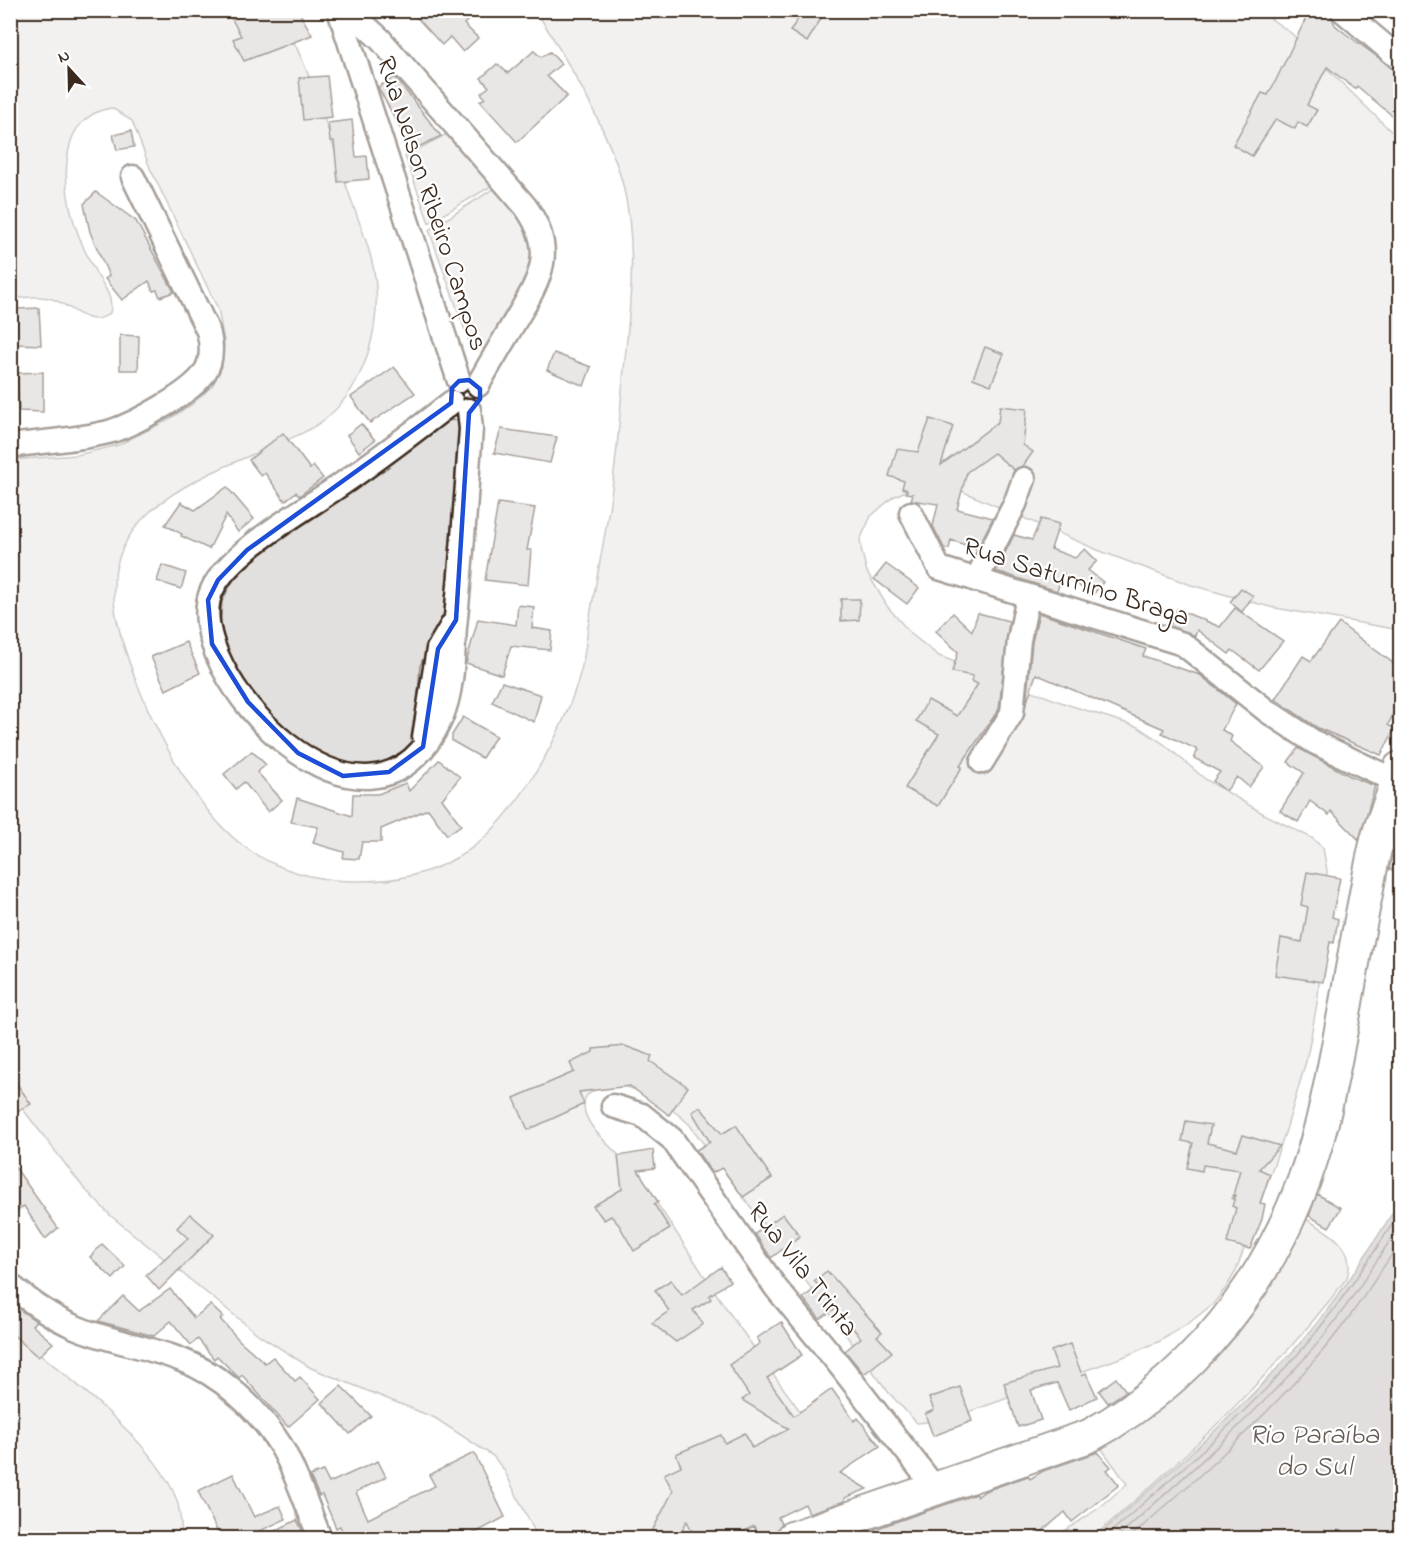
<svg xmlns="http://www.w3.org/2000/svg" width="1411" height="1549" font-family="'Indie Flower',sans-serif">
<style>
.green{fill:#e2e0de;stroke:#8e857e;stroke-width:1.5}
.water{fill:#bcb6b3;stroke:#887e77;stroke-width:1.5}
.lines{fill:none;stroke-linecap:round;stroke-linejoin:round}
.shore{stroke:#6f625a;stroke-width:1.5}
.building{fill:#cfcac7;stroke:#3b2a1e;stroke-width:1.5}
.minor-casing{stroke:#3b2a1e;stroke-width:27}
.secondary-casing{stroke:#3b2a1e;stroke-width:36}
.minor{stroke:#fff;stroke-width:22}
.secondary{stroke:#fff;stroke-width:32}
.marked{fill:none;stroke:#1d4ed8;stroke-width:4.5;stroke-linejoin:round}
.labels{text-anchor:middle;dominant-baseline:central;stroke-width:4.5;stroke-linejoin:round;paint-order:stroke}
.street-label{font-size:27px;fill:#3b2a1e;stroke:#fff}
.water-label{font-size:28px;font-style:italic;fill:#685b52;stroke:#fff}
</style>
<rect width="100%" height="100%" fill="#fff"/>
<filter id="ink" filterUnits="userSpaceOnUse"><feTurbulence type="fractalNoise" baseFrequency=".0167" numOctaves="2"/><feDisplacementMap in="SourceGraphic" scale="12" xChannelSelector="R" yChannelSelector="G"/><feConvolveMatrix kernelMatrix="1 2 1 2 8 2 1 2 1" color-interpolation-filters="sRGB"/></filter>
<g filter="url(#ink)">
<!-- green -->
<g class="green">
<path d="M11,11H277C309,63 326,124 345,182C355,213 374,254 376,286C379,331 365,383 330,415C311,432 286,440 263,450C186,483 95,518 117,620C132,689 186,802 242,845C273,869 315,881 354,881C391,882 426,876 458,857C514,825 565,731 581,670C585,656 586,641 588,627C596,581 606,534 612,488C618,448 620,408 624,369C630,307 638,246 623,185C609,131 566,58 536,11H1260L1291,33L1400,140V630L1270,607L1191,585L1100,551L950,486L914,487L893,497L871,516L860,540L862,553L867,572L887,606L911,634L939,656L1066,704L1138,727L1164,744L1205,779L1264,814L1312,838L1323,848L1327,870L1318,998L1307,1058L1286,1130L1236,1271L1226,1288L1213,1304L1189,1323L1160,1341L1123,1357L946,1420L917,1423L889,1393L689,1124C669,1105 625,1075 596,1089C589,1093 583,1097 584,1106C584,1130 625,1157 638,1176C669,1219 696,1265 726,1308C764,1363 804,1416 843,1470L837,1478L715,1538H538L504,1470L493,1456L435,1418L311,1368L259,1335L111,1216L83,1187L11,1094L10,460L77,455L118,445L166,421L191,405L212,386L222,367L224,341L218,309L150,168L132,121L112,108C93,110 77,123 71,141C58,185 74,232 95,271C103,286 114,296 110,313C88,331 71,303 49,298C36,296 24,297 11,299Z"/>
<polygon points="447,134 493,185 429,223 405,156"/>
<path d="M493,189C511,206 538,232 535,260C533,274 503,329 496,345C483,350 477,349 468,339L429,230Z"/>
<polygon points="455,420 463,423 459,557 443,623 434,634 420,666 415,738 407,750 376,766 363,767 324,758 270,719 231,663 220,628 222,601 234,579 265,549 444,421"/>
<path d="M1306,1219C1328,1232 1357,1246 1347,1278C1274,1375 1184,1459 1092,1538H1054L1099,1508L1127,1484L1099,1445C1128,1426 1159,1407 1186,1386C1240,1343 1278,1281 1306,1219Z"/>
<path d="M10,1330C59,1370 154,1440 176,1498C181,1511 181,1525 182,1538H11Z"/>
</g>
<!-- water -->
<path class="water" d="M1400,1201V1538H1095C1163,1478 1233,1418 1294,1350C1335,1305 1368,1252 1400,1201Z"/>
<g class="lines">
<!-- shore -->
<g class="shore">
<path d="M1104,1538C1171,1479 1240,1420 1299,1353C1337,1309 1369,1260 1400,1212"/>
<path d="M1116,1538C1180,1481 1246,1423 1304,1359C1341,1318 1370,1271 1400,1225"/>
<path d="M1129,1538C1192,1483 1256,1427 1311,1364C1345,1327 1373,1283 1400,1242"/>
</g>
</g>
<!-- building -->
<g class="building">
<polygon points="227,10 298,10 312,35 244,61 233,39 241,36"/>
<polygon points="410,10 478,10 464,24 478,38 463,52 450,37 442,45"/>
<polygon points="804,10 810,10 822,17 807,42 790,31"/>
<polygon points="1310,10 1329,10 1335,25 1346,34 1401,74 1401,123 1357,86 1355,89 1327,67 1307,105 1317,110 1307,127 1298,122 1295,129 1276,119 1252,156 1233,145 1262,93 1268,95 1276,80"/>
<polygon points="534,51 541,57 550,52 561,64 547,76 567,96 517,142 480,101 485,98 481,93 489,87 481,78 497,64 508,73"/>
<polygon points="327,76 332,117 303,120 299,78"/>
<polygon points="395,77 441,136 412,150 378,87"/>
<polygon points="352,120 356,157 367,156 369,179 338,182 334,141 330,141 328,123"/>
<polygon points="131,131 134,147 117,150 113,135"/>
<polygon points="96,192 136,221 174,292 160,297 157,290 153,291 149,281 122,300 105,279 109,276 90,232 84,204"/>
<polygon points="39,308 41,345 17,344 17,309"/>
<polygon points="120,335 139,336 138,370 120,370"/>
<polygon points="985,347 1004,354 991,385 973,378"/>
<polygon points="554,353 591,367 584,386 547,370"/>
<polygon points="394,367 415,393 370,423 351,397"/>
<polygon points="43,372 43,412 19,411 18,373"/>
<polygon points="1000,406 1027,409 1023,445 1033,452 1023,466 1014,470 994,453 967,472 957,509 993,518 977,549 951,540 949,549 944,548 933,526 938,504 911,500 913,494 906,493 907,490 902,488 904,481 889,476 897,449 918,452 930,419 953,426 941,465 998,422"/>
<polygon points="361,424 375,440 359,452 347,435"/>
<polygon points="501,429 557,437 550,463 494,453"/>
<polygon points="283,433 310,469 313,466 323,478 299,496 296,492 285,501 265,473 261,476 249,460"/>
<polygon points="227,487 254,519 238,532 226,515 209,549 181,536 182,534 165,525 181,502 195,510"/>
<polygon points="498,503 535,508 527,550 531,550 528,585 485,580"/>
<polygon points="1041,519 1059,524 1051,549 1075,558 1085,549 1097,561 1088,570 1103,582 1092,596 1063,573 1057,591 996,571 1014,535 1032,540"/>
<polygon points="886,564 919,588 907,604 874,579"/>
<polygon points="162,565 186,573 181,589 157,581"/>
<polygon points="1241,588 1253,596 1242,612 1230,602"/>
<polygon points="841,599 860,599 859,620 841,621"/>
<polygon points="518,605 534,607 532,628 552,631 550,650 511,646 502,675 466,663 478,619 516,625"/>
<polygon points="1235,608 1283,641 1259,670 1232,650 1229,654 1197,630 1195,636 1170,626 1177,609 1220,627"/>
<polygon points="953,613 972,631 978,613 1009,621 999,709 960,766 962,767 938,806 905,788 939,734 916,721 928,700 957,716 978,684 971,681 973,676 952,672 958,652 936,631"/>
<polygon points="1039,613 1146,649 1143,656 1200,675 1236,704 1222,730 1232,736 1230,741 1264,767 1249,787 1237,777 1226,791 1213,781 1220,772 1194,758 1198,750 1162,733 1164,729 1036,674 1026,705 1032,642"/>
<polygon points="1339,623 1401,669 1401,698 1388,725 1395,729 1381,755 1318,728 1275,699 1303,656 1311,661"/>
<polygon points="186,642 200,673 166,690 151,657"/>
<polygon points="502,682 541,695 534,722 492,702"/>
<polygon points="463,717 496,736 482,758 452,741 452,735"/>
<polygon points="1298,748 1352,777 1375,786 1359,840 1331,811 1329,815 1310,801 1298,822 1280,811 1304,773 1288,762"/>
<polygon points="252,751 266,765 257,772 282,800 268,812 244,782 236,789 224,774"/>
<polygon points="439,760 460,777 442,799 461,825 447,835 428,809 381,829 381,842 362,842 359,859 343,858 344,852 313,843 318,827 291,822 297,798 352,816 353,794 378,794 406,783 409,791"/>
<polygon points="1392,853 1401,855 1401,873 1389,869"/>
<polygon points="1307,872 1340,878 1332,917 1338,919 1334,943 1330,942 1323,982 1275,975 1281,938 1302,942 1308,907 1301,905"/>
<polygon points="625,1046 652,1056 650,1061 688,1087 669,1115 630,1086 579,1092 584,1104 528,1130 514,1098 574,1072 570,1063 593,1052 593,1049"/>
<polygon points="10,1074 31,1104 10,1116"/>
<polygon points="700,1107 722,1134 736,1125 772,1178 743,1197 722,1168 712,1173 696,1150 710,1142 692,1112"/>
<polygon points="1186,1121 1211,1125 1207,1143 1237,1150 1243,1135 1280,1146 1259,1169 1270,1174 1260,1203 1265,1204 1262,1219 1250,1249 1227,1243 1236,1208 1232,1206 1236,1194 1232,1199 1240,1170 1203,1165 1202,1171 1187,1168 1193,1143 1182,1141"/>
<polygon points="653,1150 655,1168 638,1170 658,1202 654,1204 670,1229 634,1251 619,1225 611,1216 604,1220 593,1206 622,1189 618,1156"/>
<polygon points="10,1160 58,1228 45,1239 24,1206 10,1216"/>
<polygon points="1317,1194 1341,1208 1329,1227 1309,1216"/>
<polygon points="190,1214 214,1235 159,1290 146,1275 188,1238 177,1228"/>
<polygon points="783,1214 800,1236 771,1258 755,1234"/>
<polygon points="102,1244 125,1266 113,1279 90,1257"/>
<polygon points="721,1267 730,1281 709,1296 711,1299 693,1310 703,1324 676,1342 652,1323 669,1311 655,1290 671,1280 682,1295"/>
<polygon points="827,1271 882,1332 877,1336 892,1352 864,1374 845,1351 861,1338 836,1308 820,1319 803,1298 819,1286 814,1281"/>
<polygon points="170,1289 194,1318 210,1305 223,1317 220,1319 239,1340 265,1363 273,1357 295,1381 300,1377 320,1399 288,1427 242,1375 239,1378 217,1356 214,1359 198,1339 191,1345 171,1321 154,1336 98,1321 123,1296 139,1311"/>
<polygon points="17,1308 36,1321 32,1325 53,1343 38,1357 10,1332 10,1316"/>
<polygon points="781,1322 802,1355 767,1378 794,1416 832,1389 854,1421 858,1418 880,1446 840,1473 867,1489 845,1498 845,1501 809,1513 805,1504 778,1517 781,1524 775,1539 760,1539 754,1526 729,1539 696,1539 687,1521 677,1539 648,1539 673,1491 664,1474 681,1466 676,1454 721,1435 725,1443 745,1433 752,1448 789,1429 742,1400 749,1395 729,1365 760,1343 757,1338"/>
<polygon points="1070,1344 1082,1375 1086,1373 1097,1397 1069,1410 1057,1383 1031,1390 1041,1420 1018,1427 1004,1383 1057,1368 1051,1351"/>
<polygon points="1116,1378 1126,1391 1108,1403 1099,1391"/>
<polygon points="341,1386 371,1416 350,1434 322,1403"/>
<polygon points="960,1387 972,1421 933,1436 925,1414 934,1410 929,1398"/>
<polygon points="1098,1452 1111,1467 1107,1470 1119,1485 1072,1522 1065,1512 1033,1539 846,1539 976,1494 977,1497 985,1491 1028,1476 1030,1479 1043,1471"/>
<polygon points="474,1453 505,1517 464,1539 346,1539 340,1526 336,1528 322,1495 319,1496 310,1476 323,1471 329,1483 378,1461 386,1477 356,1492 368,1519 435,1486 429,1475"/>
<polygon points="233,1474 254,1517 280,1506 286,1519 242,1539 221,1539 198,1491"/>
<polygon points="297,1520 304,1534 296,1539 258,1539"/>
</g>
<g class="lines">
<defs>
<g id="minor">
<polyline points="339,10 459,381"/>
<path d="M348,10L380,39L525,206C558,251 540,279 515,321C503,342 490,363 478,385"/>
<polyline points="1342,10 1400,59"/>
<path d="M452,402C415,431 378,459 339,486C303,511 230,551 212,590C175,670 371,878 441,718C453,691 453,657 455,627C462,561 466,495 471,429L469,410"/>
<path d="M10,446C44,441 80,440 112,431C136,423 192,393 205,372C213,359 212,345 208,331L133,177"/>
<polyline points="911,513 939,568 1183,644 1267,711 1314,742 1398,782"/>
<polyline points="976,580 1015,504 1024,479"/>
<polyline points="424,737 438,649 452,625"/>
<polyline points="982,762 1012,713 1019,640 1028,597"/>
<polyline points="1379,833 1400,842"/>
<polyline points="613,1106 642,1115 672,1139 776,1288 838,1363 935,1488"/>
<path d="M10,1285C30,1301 51,1317 75,1327C108,1341 145,1346 179,1359C221,1374 258,1409 281,1446C297,1474 308,1509 320,1538"/>
</g>
<path id="secondary" d="M792,1538L1089,1436C1210,1370 1289,1254 1322,1122C1340,1048 1350,973 1365,899C1369,877 1373,854 1379,833C1386,811 1396,791 1400,768"/>
</defs>
<!-- minor casing -->
<use href="#minor" class="minor-casing"/>
<!-- secondary casing -->
<use href="#secondary" class="secondary-casing"/>
<!-- minor -->
<use href="#minor" class="minor"/>
<!-- secondary -->
<use href="#secondary" class="secondary"/>
</g>
</g>
<!-- marked area -->
<path d="M0 0H1411V1549H0ZM469,380L480,389V399L469,413L456,620L438,649L423,747L389,772L343,776L298,753L248,702L212,644L208,600L218,580L247,550L451,403L452,388L459,381Z" fill="#fff" fill-opacity=".55" fill-rule="evenodd"/>
<path class="marked" d="M469,380L480,389V399L469,413L456,620L438,649L423,747L389,772L343,776L298,753L248,702L212,644L208,600L218,580L247,550L451,403L452,388L459,381Z"/>
<g class="labels">
<!-- street labels -->
<g class="street-label">
<text transform="translate(431 204) rotate(72)">Rua Nelson Ribeiro Campos</text>
<text transform="translate(1076 583) rotate(18)">Rua Saturnino Braga</text>
<text transform="translate(802 1270) rotate(52)">Rua Vila Trinta</text>
</g>
<!-- water labels -->
<g class="water-label">
<text x="1314" y="1436">Rio Paraíba<tspan x="1314" dy="32">do Sul</tspan></text>
</g>
</g>
<!-- margin -->
<rect width="1411" height="1549" fill="none" stroke="#fff" stroke-width="36"/>
<rect x="18" y="18" width="1375" height="1513" fill="none" stroke="#3b2a1e" stroke-width="2" filter="url(#ink)"/>
<!-- north arrow -->
<g transform="translate(69 69) rotate(338)" stroke="#ffffff" stroke-width="4.5" paint-order="stroke">
<path d="M0-4.5L10 22L0 15L-10 22Z" fill="#3b2a1e"/>
<text y="-9" font-size="16" font-weight="bold" text-anchor="middle" fill="#3b2a1e">N</text>
</g>
</svg>
